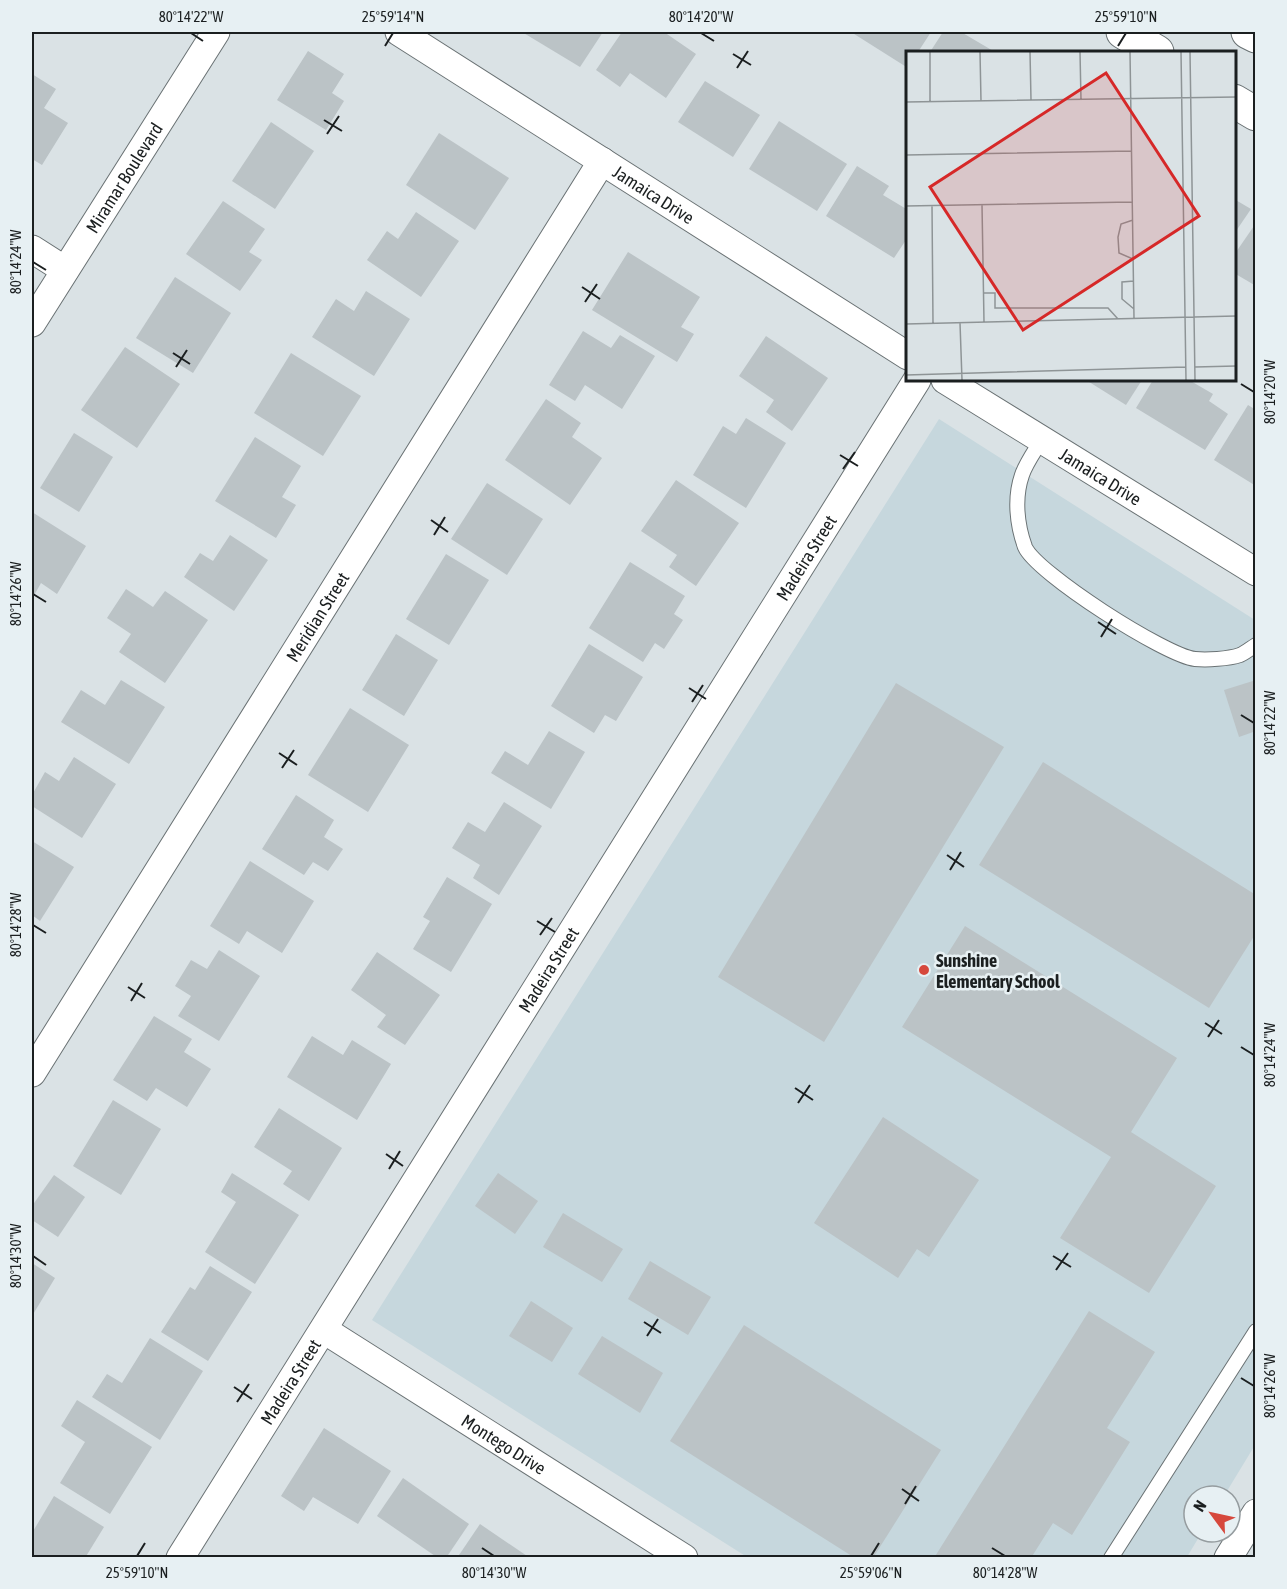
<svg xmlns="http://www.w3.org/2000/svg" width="1287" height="1589" font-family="'Asap Condensed',sans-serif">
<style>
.built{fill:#c6d7dd}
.building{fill:#bbc3c6}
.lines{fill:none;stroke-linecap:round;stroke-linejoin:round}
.service-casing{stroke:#6a7274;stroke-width:16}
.minor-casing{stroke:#6a7274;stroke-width:29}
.tertiary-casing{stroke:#6a7274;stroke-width:35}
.service{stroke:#fff;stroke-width:14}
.minor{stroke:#fff;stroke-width:27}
.tertiary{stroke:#fff;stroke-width:33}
.ticks{fill:none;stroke:#1b1f20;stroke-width:2}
.poi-dot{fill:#d6483c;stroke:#e7f0f3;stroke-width:2}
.labels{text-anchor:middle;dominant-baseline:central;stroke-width:5;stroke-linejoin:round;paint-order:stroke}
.street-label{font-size:18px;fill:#1b1f20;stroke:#e7f0f3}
.poi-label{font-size:18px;font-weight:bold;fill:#1b1f20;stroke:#e7f0f3;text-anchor:start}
.inset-road{fill:none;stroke:#8e9496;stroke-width:1.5}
.view{fill:#d62828;fill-opacity:0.15;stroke:#d62828;stroke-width:3}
.inset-edge{fill:none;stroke:#1b1f20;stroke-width:3}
.neatline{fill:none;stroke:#1b1f20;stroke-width:2}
.ticks-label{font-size:15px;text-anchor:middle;fill:#1b1f20}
</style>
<rect width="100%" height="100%" fill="#dae2e5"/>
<!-- built -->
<polygon class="built" points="939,419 1255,620 1255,1445 1224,1496 1194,1496 1194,1532 1202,1532 1187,1557 747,1557 372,1320"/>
<!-- building -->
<g class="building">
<polygon points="522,32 603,32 580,67"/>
<polygon points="622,32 664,32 696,54 666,98 630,73 620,87 596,70"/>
<polygon points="851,32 931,32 918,52 908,52 908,68"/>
<polygon points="943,32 961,32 995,52 930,52"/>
<polygon points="308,51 344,74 332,93 344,101 326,130 277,100"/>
<polygon points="32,74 56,89 44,108 68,123 42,165 32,159"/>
<polygon points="705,81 760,115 733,157 678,122"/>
<polygon points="779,121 847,164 817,211 749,169"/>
<polygon points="271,122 314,151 275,209 232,181"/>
<polygon points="439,133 509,178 475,230 406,185"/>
<polygon points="857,166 889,186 883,195 908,210 908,237 894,258 826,216"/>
<polygon points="1234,199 1251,209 1234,234"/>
<polygon points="223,201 265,229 249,252 262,260 240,291 186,254"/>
<polygon points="416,212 459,241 421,297 367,260 387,231 398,239"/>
<polygon points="1256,223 1256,286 1234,273 1234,255"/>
<polygon points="628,252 700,297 681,327 694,334 677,362 592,310"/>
<polygon points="175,277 231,313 193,373 136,338"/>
<polygon points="366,291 410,319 374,376 312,337 336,299 354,311"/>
<polygon points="583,331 611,348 620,335 655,356 622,409 585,385 575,401 549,385"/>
<polygon points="766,336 828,378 792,431 766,412 774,400 739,376"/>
<polygon points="125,347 180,384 137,448 81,410"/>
<polygon points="291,353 361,396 323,456 254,413"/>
<polygon points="1086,380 1142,380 1126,405"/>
<polygon points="1153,380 1189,380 1213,394 1209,401 1228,414 1205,450 1136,408"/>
<polygon points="546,399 581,423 572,437 602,458 570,505 505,460"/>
<polygon points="1248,405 1256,410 1256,486 1214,460"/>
<polygon points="746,418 786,443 746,508 693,475 723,426 736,434"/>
<polygon points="74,433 113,457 79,512 40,488"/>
<polygon points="255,437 301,466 282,497 296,505 276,538 215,501"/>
<polygon points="676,480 739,523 696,586 669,567 677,555 641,531"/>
<polygon points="487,483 543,519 507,575 451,539"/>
<polygon points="32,512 86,546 57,594 41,583 32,599"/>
<polygon points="230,535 268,560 234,611 184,577 200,553 213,561"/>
<polygon points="446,554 489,580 449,645 406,619"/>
<polygon points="630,562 685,596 674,614 683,620 664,649 655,643 643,662 589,628"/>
<polygon points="126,589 153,607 165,591 208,620 165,683 119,652 131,634 107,618"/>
<polygon points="396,634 438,660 404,716 362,690"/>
<polygon points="589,644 643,677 616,721 605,715 594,733 551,706"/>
<polygon points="121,680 165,707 129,764 61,722 81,690 105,705"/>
<polygon points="1256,680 1256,731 1239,737 1224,690"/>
<polygon points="896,683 1004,747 824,1042 718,977"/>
<polygon points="350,708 409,745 368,812 308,775"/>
<polygon points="549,731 585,752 551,809 491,773 505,751 528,765"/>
<polygon points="74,757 116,784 82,838 32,806 32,795 45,772 59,781"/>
<polygon points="1043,762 1256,895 1256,933 1209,1008 979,865"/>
<polygon points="296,795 334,820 324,837 343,849 328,871 313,862 304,875 262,849"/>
<polygon points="504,802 542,826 499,895 473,878 480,865 452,848 468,822 485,832"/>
<polygon points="32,841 74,867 40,921 32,915"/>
<polygon points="250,861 314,901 282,953 247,931 239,944 210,926"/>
<polygon points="447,877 492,904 451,972 413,949 430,921 423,917"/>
<polygon points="965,926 1177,1058 1131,1132 1216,1186 1149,1293 1060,1238 1111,1157 902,1027"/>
<polygon points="219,950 260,976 219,1041 178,1016 191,996 175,986 191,960 207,969"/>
<polygon points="377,952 440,995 405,1045 377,1027 386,1015 351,990"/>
<polygon points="154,1016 192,1039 184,1052 211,1069 187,1107 156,1088 147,1101 113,1080"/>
<polygon points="312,1036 343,1055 352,1040 391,1064 357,1120 287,1077"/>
<polygon points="113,1100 161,1129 121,1195 73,1166"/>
<polygon points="279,1108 342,1148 309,1201 283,1184 292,1171 254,1147"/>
<polygon points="883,1117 979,1180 929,1257 917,1249 898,1278 814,1223"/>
<polygon points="232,1173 299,1215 255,1284 205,1252 236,1202 221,1192"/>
<polygon points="498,1173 538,1201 515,1234 475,1206"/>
<polygon points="54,1175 85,1197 58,1237 32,1220 32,1206"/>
<polygon points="563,1213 623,1249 602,1282 543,1247"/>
<polygon points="650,1261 711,1297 688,1335 628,1299"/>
<polygon points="32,1263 55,1278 32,1316"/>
<polygon points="210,1266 252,1292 208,1361 161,1332 190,1287 195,1290"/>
<polygon points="531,1301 573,1328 552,1362 509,1336"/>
<polygon points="1089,1311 1155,1352 1107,1428 1130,1442 1072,1535 1053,1523 1031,1558 934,1558"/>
<polygon points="744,1325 941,1450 873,1558 855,1558 670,1441"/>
<polygon points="602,1336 663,1373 640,1413 578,1374"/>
<polygon points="150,1338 203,1371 160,1440 92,1397 107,1374 122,1383"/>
<polygon points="77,1400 152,1447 110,1514 60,1483 85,1442 61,1426"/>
<polygon points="324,1428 391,1471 358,1524 313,1497 304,1511 281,1496"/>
<polygon points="403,1478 469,1524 446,1558 438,1558 377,1516"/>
<polygon points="54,1496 104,1527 85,1558 32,1558 32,1533"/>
<polygon points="480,1524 530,1558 457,1558"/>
</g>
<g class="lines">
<defs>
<g id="service">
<path d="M1042,439C1035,451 1026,463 1022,475C1014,498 1017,525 1025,547C1036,573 1166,656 1195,659C1207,660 1228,659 1240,655C1245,653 1251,648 1256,645"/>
<polyline points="1111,1558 1256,1331"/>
</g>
<g id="minor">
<path id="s1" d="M399,32L908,356"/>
<polyline points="32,249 65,270"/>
<path id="s2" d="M32,323L216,32"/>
<path id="s3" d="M945,380L1256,572"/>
<path id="s4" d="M32,1073L602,161"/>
<path id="s5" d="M324,1330L684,1558"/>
<path id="s6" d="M180,1558L917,380"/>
<polyline points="1228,1558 1256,1513"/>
</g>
<g id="tertiary">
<polyline points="1123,32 1157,52"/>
<polyline points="1248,32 1256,36"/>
<polyline points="1234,101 1256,114"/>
</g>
</defs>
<!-- service casing -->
<use href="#service" class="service-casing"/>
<!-- minor casing -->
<use href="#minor" class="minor-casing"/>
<!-- tertiary casing -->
<use href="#tertiary" class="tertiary-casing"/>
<!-- service -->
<use href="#service" class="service"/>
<!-- minor -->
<use href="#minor" class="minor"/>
<!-- tertiary -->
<use href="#tertiary" class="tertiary"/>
</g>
<!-- ticks -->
<path class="ticks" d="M191,33L203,41M701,33L714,41M385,46L393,33M1118,46L1126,33M733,54L751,65M737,68L748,51M324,120L342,131M327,134L339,116M33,262L46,270M582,287L600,299M585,302L597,284M173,353L190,364M176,367L187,350M1241,384L1254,392M840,455L858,466M843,469L855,452M431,520L448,532M434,535L445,517M33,594L46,602M1098,622L1116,634M1101,637L1112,619M689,688L706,699M692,702L703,685M1241,715L1254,723M279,753L297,765M282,768L294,750M947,855L964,867M950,870L961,852M537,921L555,932M33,925L46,933M540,935L552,918M128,987L145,998M131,1001L142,983M1205,1023L1222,1034M1208,1037L1219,1020M1241,1047L1254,1055M795,1088L813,1100M798,1103L810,1085M386,1154L403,1166M389,1169L400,1151M33,1256L46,1265M1053,1256L1071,1267M1056,1270L1068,1253M644,1322L661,1333M647,1336L658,1319M1241,1378L1254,1386M234,1387L252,1399M237,1402L249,1384M902,1489L919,1501M905,1504L916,1486M482,1548L494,1556M992,1548L1005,1556M137,1556L145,1543M871,1556L879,1543"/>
<!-- markers -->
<circle class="poi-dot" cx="924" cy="970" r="6"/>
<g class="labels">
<!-- street labels -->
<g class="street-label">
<text stroke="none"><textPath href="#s2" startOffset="172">Miramar Boulevard</textPath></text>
<text stroke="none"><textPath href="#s1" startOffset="302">Jamaica Drive</textPath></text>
<text stroke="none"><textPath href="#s3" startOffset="183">Jamaica Drive</textPath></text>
<text stroke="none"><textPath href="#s6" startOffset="1180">Madeira Street</textPath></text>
<text stroke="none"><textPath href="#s4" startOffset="538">Meridian Street</textPath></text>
<text stroke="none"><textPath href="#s6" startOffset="694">Madeira Street</textPath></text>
<text stroke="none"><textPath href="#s6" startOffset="208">Madeira Street</textPath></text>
<text stroke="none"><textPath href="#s5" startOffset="213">Montego Drive</textPath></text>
</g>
<!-- poi labels -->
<g class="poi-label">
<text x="936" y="960">Sunshine<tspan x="936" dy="21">Elementary School</tspan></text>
</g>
</g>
<!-- overview -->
<g transform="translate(906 51)">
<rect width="330" height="330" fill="#dae2e5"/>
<path class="inset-road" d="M24,1V51M74,1L75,50M124,1L125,49M174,1L175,49M224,1L228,267M275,1L280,329M284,1L289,329M0,51L330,46M0,104L226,100M26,154L27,272M76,154L78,271M0,155L226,151M227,169L215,173L212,186L213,202L227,208M228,230L216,231V248L228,258M77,242H89V257H202L212,268M54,272L56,329M0,273L330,265M289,316L330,315M0,324L280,316"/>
<path class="view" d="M200,22L293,165L117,279L24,136Z"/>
<rect width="330" height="330" class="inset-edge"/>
</g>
<!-- border -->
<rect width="1287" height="1589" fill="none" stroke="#e7f0f3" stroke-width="66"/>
<!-- north arrow -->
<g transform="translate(1212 1514) rotate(303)"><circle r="28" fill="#e7f0f3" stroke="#959c9f" stroke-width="1.5"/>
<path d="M0-4.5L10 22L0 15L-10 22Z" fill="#d6483c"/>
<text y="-9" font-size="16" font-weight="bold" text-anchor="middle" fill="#1b1f20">N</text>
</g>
<rect x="33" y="33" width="1221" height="1523" class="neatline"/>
<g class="ticks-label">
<text x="191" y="22">80°14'22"W</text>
<text x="393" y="22">25°59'14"N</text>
<text x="701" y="22">80°14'20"W</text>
<text x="1126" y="22">25°59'10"N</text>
<text transform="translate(16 262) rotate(-90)" y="5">80°14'24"W</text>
<text transform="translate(1270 392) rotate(-90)" y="5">80°14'20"W</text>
<text transform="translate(16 594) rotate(-90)" y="5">80°14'26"W</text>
<text transform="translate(1270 723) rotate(-90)" y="5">80°14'22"W</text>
<text transform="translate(16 925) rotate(-90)" y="5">80°14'28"W</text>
<text transform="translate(1270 1055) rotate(-90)" y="5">80°14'24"W</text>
<text transform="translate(16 1256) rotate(-90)" y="5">80°14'30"W</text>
<text transform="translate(1270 1386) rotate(-90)" y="5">80°14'26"W</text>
<text x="137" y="1578">25°59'10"N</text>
<text x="494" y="1578">80°14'30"W</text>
<text x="871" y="1578">25°59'06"N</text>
<text x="1005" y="1578">80°14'28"W</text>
</g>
</svg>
